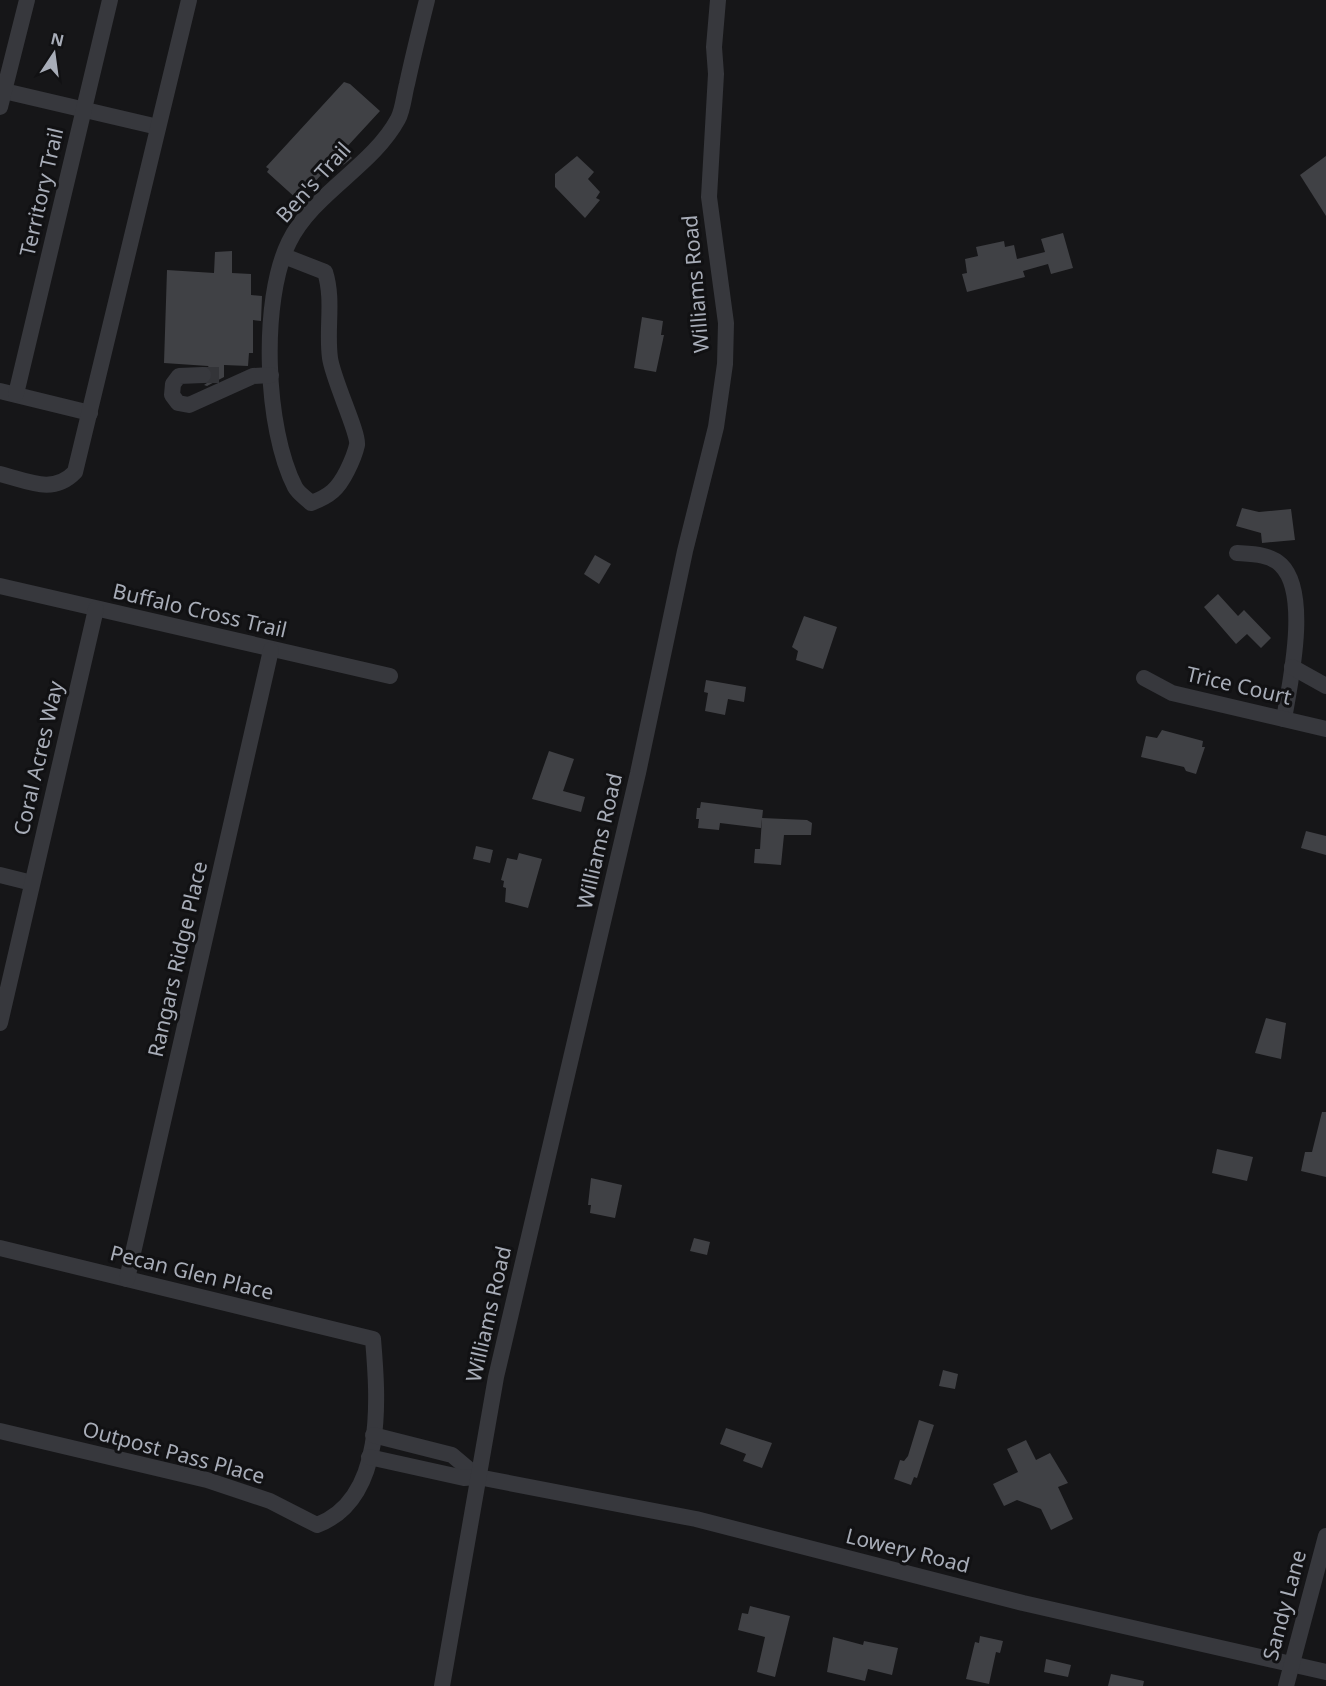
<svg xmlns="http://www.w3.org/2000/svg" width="1326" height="1686" font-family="'Noto Sans',sans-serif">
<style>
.building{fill:#404145}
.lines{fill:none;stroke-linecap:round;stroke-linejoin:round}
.minor-tunnel{stroke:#333438;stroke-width:16;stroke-dasharray:16 8;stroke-linecap:butt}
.minor{stroke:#37383d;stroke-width:16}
.labels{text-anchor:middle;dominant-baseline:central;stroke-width:6;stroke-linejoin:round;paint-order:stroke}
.street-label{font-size:21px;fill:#a8adb8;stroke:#111113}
</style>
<rect width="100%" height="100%" fill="#161618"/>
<!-- building -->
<g class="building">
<polygon points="344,82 350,84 380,111 344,150 352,158 341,167 334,161 298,200 267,172 269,169 266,167"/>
<polygon points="577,156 594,172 588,179 600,192 596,198 600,200 585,218 555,187 555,174"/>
<polygon points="1326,156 1326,216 1300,175"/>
<polygon points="1063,233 1073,268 1051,274 1048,264 1023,271 1025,277 967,292 962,274 967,273 965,259 978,256 976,247 1004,241 1005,247 1014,245 1017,259 1045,252 1041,239"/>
<polygon points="232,251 232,273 251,274 251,295 262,296 261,321 253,320 253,353 249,353 248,366 224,365 224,377 207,386 204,385 213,379 213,374 208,366 164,363 167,270 214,273 215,252"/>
<polygon points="642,317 663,321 661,335 664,335 656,372 634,368"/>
<polygon points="1242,508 1259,512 1291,509 1295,540 1262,543 1261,533 1236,526"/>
<polygon points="595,555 611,564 599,584 584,574"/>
<polygon points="1218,594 1238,616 1244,610 1271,638 1261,648 1247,634 1236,644 1204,607"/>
<polygon points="804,616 837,627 823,669 796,660 798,651 792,647"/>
<polygon points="706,680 746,687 744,702 728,699 725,715 705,711 708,693 704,692"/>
<polygon points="1162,730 1203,741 1202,747 1205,747 1196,774 1186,771 1184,767 1141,757 1146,736 1157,738"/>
<polygon points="549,751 574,759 563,791 585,797 581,812 532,799"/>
<polygon points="701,802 763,810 761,828 720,823 719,830 698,828 699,819 696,819 697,808 700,808"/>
<polygon points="762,818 807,820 812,823 811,835 784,835 781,865 754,863 755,849 760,849"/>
<polygon points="1306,831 1326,836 1326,855 1301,848"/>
<polygon points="476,846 493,850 490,863 473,859"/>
<polygon points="519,853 542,859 528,908 505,902 506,888 503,887 504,881 501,880 507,858 517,860"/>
<polygon points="1266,1018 1286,1023 1281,1059 1255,1053"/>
<polygon points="1322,1112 1326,1112 1326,1177 1301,1171 1305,1152 1312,1152"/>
<polygon points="1217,1149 1253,1157 1247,1181 1212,1173"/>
<polygon points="591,1178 622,1185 615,1218 590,1213 591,1205 588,1205"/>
<polygon points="694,1238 710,1242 707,1255 690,1251"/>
<polygon points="943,1370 958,1374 955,1389 939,1386"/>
<polygon points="919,1420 934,1425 917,1478 914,1477 911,1485 894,1479 900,1460 904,1461 908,1456"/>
<polygon points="726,1428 772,1443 762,1468 743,1461 746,1454 720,1444"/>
<polygon points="1026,1440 1036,1460 1050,1453 1068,1483 1058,1487 1073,1519 1051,1530 1041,1509 1017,1500 1004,1506 993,1484 1018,1472 1007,1449"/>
<polygon points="750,1606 790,1616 775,1677 757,1672 765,1637 738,1630 742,1613 748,1614"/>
<polygon points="980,1636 1003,1641 1000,1653 996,1652 989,1684 966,1679 975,1642 979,1643"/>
<polygon points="833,1637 863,1645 864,1641 898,1648 892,1675 868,1669 865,1681 827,1672"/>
<polygon points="1046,1659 1071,1665 1068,1677 1044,1672"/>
<polygon points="1111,1674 1144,1681 1143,1686 1108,1686"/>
</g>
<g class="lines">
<!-- minor-tunnel -->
<polyline class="minor-tunnel" points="203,375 224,375"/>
<!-- minor -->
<g class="minor">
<polyline points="0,90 158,127"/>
<polyline points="0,107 27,0"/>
<path d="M284,256L325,272C334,300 326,329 330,358C333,380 359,433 357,445C355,454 351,463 347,471C338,489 330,496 311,503C306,498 298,493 295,487C265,429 260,301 289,242C313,193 372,167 398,119C403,110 404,95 407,84C413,56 420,28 427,0"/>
<polyline points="203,375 179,376 173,384 172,395 178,403 189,405 253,376 271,375"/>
<polyline points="0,391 90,413"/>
<polyline points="16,394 110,0"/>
<path d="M0,474C28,481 53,495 75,472L189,0"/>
<path d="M1237,553C1252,554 1270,554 1281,565C1310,593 1290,683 1284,719"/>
<polyline points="0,586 390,676"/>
<polyline points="1292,667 1326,686"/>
<polyline points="1144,678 1172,693 1326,729"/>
<polyline points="0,875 32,883"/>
<polyline points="0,1023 96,609"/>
<path d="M0,1248L373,1339C378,1398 386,1499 317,1525L270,1501L207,1480L0,1431"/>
<polyline points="127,1279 271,650"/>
<polyline points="373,1435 452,1455 478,1477"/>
<polyline points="369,1457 464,1478 478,1477 696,1519 1023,1603 1326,1672"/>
<polyline points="442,1686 496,1377 638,773 685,551 716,427 725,364 726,323 709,197 716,74 714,47 718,0"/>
<polyline points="1286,1686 1326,1536"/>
</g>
</g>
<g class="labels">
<!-- street labels -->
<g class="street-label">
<text transform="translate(313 182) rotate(-48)">Ben's Trail</text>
<text transform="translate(41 192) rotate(-77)">Territory Trail</text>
<text transform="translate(695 284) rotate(-95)">Williams Road</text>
<text transform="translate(200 610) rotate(13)">Buffalo Cross Trail</text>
<text transform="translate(1239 685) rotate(13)">Trice Court</text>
<text transform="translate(38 758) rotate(-77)">Coral Acres Way</text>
<text transform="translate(599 841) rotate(-77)">Williams Road</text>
<text transform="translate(177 959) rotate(-77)">Rangars Ridge Place</text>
<text transform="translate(192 1272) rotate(14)">Pecan Glen Place</text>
<text transform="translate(488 1314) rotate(-77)">Williams Road</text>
<text transform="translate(174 1452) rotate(15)">Outpost Pass Place</text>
<text transform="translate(908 1550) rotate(14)">Lowery Road</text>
<text transform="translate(1284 1605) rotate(-75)">Sandy Lane</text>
</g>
</g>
<!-- north arrow -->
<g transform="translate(54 54) rotate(13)" stroke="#111113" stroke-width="4.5" paint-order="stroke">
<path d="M0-4.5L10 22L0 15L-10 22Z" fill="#a8adb8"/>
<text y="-9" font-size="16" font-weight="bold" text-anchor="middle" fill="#a8adb8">N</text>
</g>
</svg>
